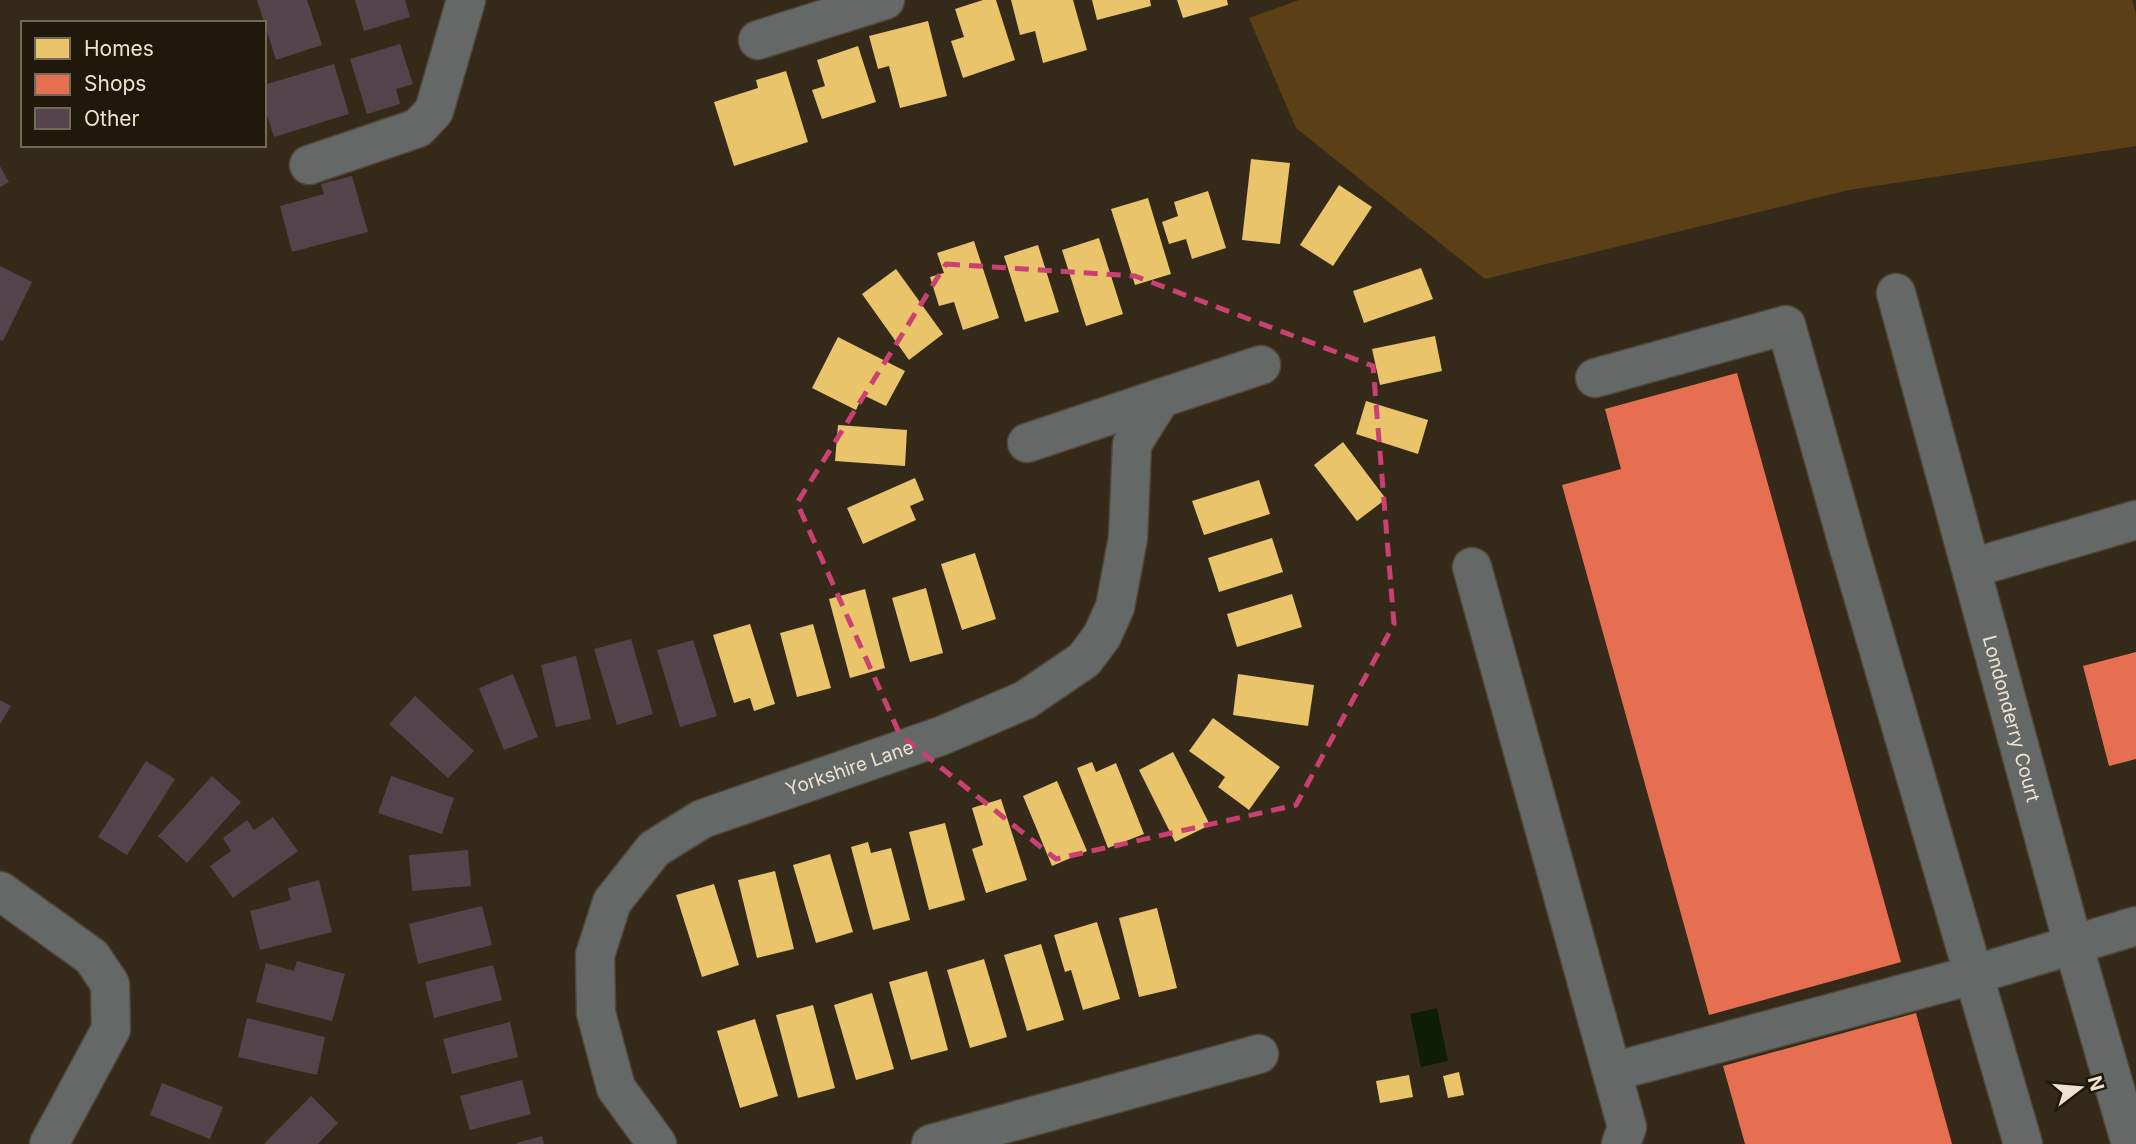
<svg xmlns="http://www.w3.org/2000/svg" width="2136" height="1144" font-family="Inter,sans-serif">
<style>
.green{fill:#5a4014}
.water{fill:#0e1e04}
.homes{fill:#e9c46a}
.shops{fill:#e76f51}
.building{fill:#54434a}
.lines{fill:none;stroke-linecap:round;stroke-linejoin:round}
.minor-casing{stroke:#504739;stroke-width:41}
.minor{stroke:#646866;stroke-width:38}
.marked{fill:none;stroke:#cb4072;stroke-width:5;stroke-dasharray:14 9;stroke-linejoin:round}
.labels{text-anchor:middle;dominant-baseline:central;stroke-width:7;stroke-linejoin:round;paint-order:stroke}
.street-label{font-size:19px;fill:#efe2d0;stroke:#20180a}
</style>
<rect width="100%" height="100%" fill="#352a19"/>
<!-- green -->
<polygon class="green" points="1299,0 2132,0 2136,13 2136,146 1849,190 1485,279 1296,128 1249,18"/>
<!-- water -->
<polygon class="water" points="1437,1008 1448,1061 1421,1067 1410,1014"/>
<!-- homes -->
<g class="homes">
<polygon points="983,0 996,0 1015,60 963,78 951,41 964,37 955,9"/>
<polygon points="1011,0 1073,0 1087,50 1043,63 1035,31 1020,35"/>
<polygon points="1092,0 1150,0 1151,6 1097,20"/>
<polygon points="1177,0 1227,0 1228,5 1183,18"/>
<polygon points="928,21 947,96 900,108 889,66 878,69 869,36"/>
<polygon points="858,46 876,102 822,119 812,90 825,86 817,60"/>
<polygon points="786,71 808,142 734,166 714,102 758,88 756,80"/>
<polygon points="1251,159 1290,163 1280,244 1242,240"/>
<polygon points="1339,185 1372,207 1333,266 1300,245"/>
<polygon points="1208,191 1226,248 1192,259 1186,239 1169,244 1162,222 1178,216 1174,202"/>
<polygon points="1148,198 1171,274 1135,285 1111,209"/>
<polygon points="1099,238 1123,314 1086,326 1062,250"/>
<polygon points="974,241 999,318 963,330 954,302 939,306 930,277 944,273 937,253"/>
<polygon points="1038,245 1059,312 1025,322 1004,256"/>
<polygon points="1421,268 1433,299 1364,323 1353,291"/>
<polygon points="896,269 943,334 909,360 862,294"/>
<polygon points="1435,336 1442,371 1380,385 1372,349"/>
<polygon points="838,337 905,371 886,406 863,395 856,410 812,388"/>
<polygon points="1366,401 1428,420 1418,454 1356,434"/>
<polygon points="838,425 907,430 905,466 835,461"/>
<polygon points="1343,442 1386,499 1357,521 1314,465"/>
<polygon points="915,478 924,500 910,506 916,520 863,544 847,508"/>
<polygon points="1259,480 1270,514 1204,535 1192,501"/>
<polygon points="1272,538 1283,572 1219,592 1208,558"/>
<polygon points="975,553 996,619 962,630 941,564"/>
<polygon points="926,588 943,653 910,662 892,598"/>
<polygon points="865,589 885,668 850,678 829,599"/>
<polygon points="1292,594 1302,627 1237,647 1227,614"/>
<polygon points="750,624 775,704 754,711 750,698 734,703 713,635"/>
<polygon points="813,624 831,688 797,697 780,633"/>
<polygon points="1238,674 1314,685 1308,726 1233,715"/>
<polygon points="1213,718 1280,767 1249,810 1218,787 1225,777 1189,751"/>
<polygon points="1173,752 1210,825 1175,842 1139,770"/>
<polygon points="1092,762 1096,772 1116,763 1144,834 1108,848 1077,768"/>
<polygon points="1057,781 1087,851 1052,866 1023,796"/>
<polygon points="1001,799 1027,880 986,893 972,849 983,845 972,808"/>
<polygon points="945,823 965,900 929,910 909,832"/>
<polygon points="868,842 871,853 891,848 910,920 873,930 851,847"/>
<polygon points="830,854 853,932 816,943 793,865"/>
<polygon points="775,871 794,949 757,958 738,880"/>
<polygon points="714,884 739,965 702,977 676,895"/>
<polygon points="1157,908 1177,988 1139,997 1119,918"/>
<polygon points="1097,922 1120,999 1083,1010 1071,970 1065,972 1054,935"/>
<polygon points="1041,944 1064,1020 1027,1031 1004,955"/>
<polygon points="984,959 1007,1037 970,1048 947,970"/>
<polygon points="927,971 948,1050 911,1060 889,982"/>
<polygon points="872,993 894,1069 856,1080 834,1005"/>
<polygon points="813,1005 835,1088 798,1098 776,1015"/>
<polygon points="755,1019 778,1096 740,1108 717,1031"/>
<polygon points="1459,1072 1464,1095 1448,1098 1443,1076"/>
<polygon points="1409,1075 1413,1097 1380,1103 1376,1081"/>
</g>
<!-- shops -->
<g class="shops">
<polygon points="1737,373 1901,962 1709,1015 1562,485 1621,469 1605,409"/>
<polygon points="2136,652 2136,759 2109,766 2083,666"/>
<polygon points="1916,1013 1952,1144 1745,1144 1723,1066"/>
</g>
<!-- building -->
<g class="building">
<polygon points="257,0 307,0 322,45 276,60"/>
<polygon points="355,0 405,0 410,17 364,31"/>
<polygon points="400,44 413,84 396,89 400,104 367,114 350,59"/>
<polygon points="334,64 349,114 274,137 264,106 264,85"/>
<polygon points="0,166 9,182 0,187"/>
<polygon points="352,176 368,232 292,252 280,206 324,194 321,184"/>
<polygon points="0,266 32,282 3,341 0,340"/>
<polygon points="631,639 653,714 617,725 594,649"/>
<polygon points="693,640 717,716 680,727 657,650"/>
<polygon points="576,656 591,719 556,727 541,665"/>
<polygon points="513,674 538,737 504,750 479,688"/>
<polygon points="415,696 474,751 448,778 389,724"/>
<polygon points="0,700 11,706 0,724"/>
<polygon points="146,761 175,779 127,855 98,837"/>
<polygon points="212,776 241,802 187,863 158,836"/>
<polygon points="391,776 454,798 442,834 378,813"/>
<polygon points="273,817 298,851 233,898 210,866 231,851 223,838 247,820 254,830"/>
<polygon points="468,850 471,886 412,891 409,855"/>
<polygon points="319,880 332,932 260,950 250,911 291,900 288,888"/>
<polygon points="482,906 492,945 418,964 409,924"/>
<polygon points="297,961 345,974 332,1021 256,1002 266,963 294,971"/>
<polygon points="493,965 502,1000 434,1018 425,982"/>
<polygon points="247,1018 325,1037 317,1075 238,1057"/>
<polygon points="510,1022 518,1057 452,1074 443,1039"/>
<polygon points="522,1080 531,1114 470,1130 460,1096"/>
<polygon points="162,1083 223,1107 210,1139 150,1115"/>
<polygon points="311,1096 338,1123 318,1144 264,1144"/>
<polygon points="542,1136 544,1144 517,1144 517,1143"/>
</g>
<g class="lines">
<defs>
<g id="minor">
<polyline points="758,40 885,0"/>
<polyline points="309,165 418,128 434,111 466,0"/>
<path id="s1" d="M1896,293L2073,944L2131,1144"/>
<polyline points="1595,378 1786,325 1849,548 2023,1144"/>
<polyline points="1027,443 1161,398"/>
<polyline points="1472,567 1627,1127 1621,1144"/>
<polyline points="1972,568 2136,520"/>
<polyline points="0,891 92,957 110,984 111,1029 49,1144"/>
<polyline points="1612,1072 1973,975 2136,926"/>
<path id="s2" d="M657,1144L616,1088L596,1013L595,955L612,902L654,849L702,819L941,736L1025,700L1084,660L1102,636L1115,607L1128,538L1132,444L1161,398L1261,365"/>
<polyline points="931,1144 1259,1054"/>
</g>
</defs>
<!-- minor casing -->
<use href="#minor" class="minor-casing"/>
<!-- minor -->
<use href="#minor" class="minor"/>
</g>
<!-- marked area -->
<path class="marked" d="M946,264L1135,276L1373,366L1394,624L1296,805L1056,859L900,735L797,503Z"/>
<g class="labels">
<!-- street labels -->
<g class="street-label">
<text stroke="none"><textPath href="#s1" startOffset="441">Londonderry Court</textPath></text>
<text stroke="none"><textPath href="#s2" startOffset="541">Yorkshire Lane</textPath></text>
</g>
</g>
<!-- legend -->
<rect x="21" y="21" width="245" height="126" fill="#20180a" stroke="#736959" stroke-width="2"/>
<rect x="35" y="38" width="35" height="21" fill="#e9c46a" stroke="#736959" stroke-width="2"/>
<text x="84" y="56" font-size="21" fill="#efe2d0">Homes</text>
<rect x="35" y="74" width="35" height="21" fill="#e76f51" stroke="#736959" stroke-width="2"/>
<text x="84" y="91" font-size="21" fill="#efe2d0">Shops</text>
<rect x="35" y="108" width="35" height="21" fill="#54434a" stroke="#736959" stroke-width="2"/>
<text x="84" y="126" font-size="21" fill="#efe2d0">Other</text>
<!-- north arrow -->
<g transform="translate(2080 1088) rotate(74)" stroke="#20180a" stroke-width="5" paint-order="stroke">
<path d="M0-5L12 26L0 18L-12 26Z" fill="#efe2d0"/>
<text y="-10" font-size="19" font-weight="bold" text-anchor="middle" fill="#efe2d0">N</text>
</g>
</svg>
